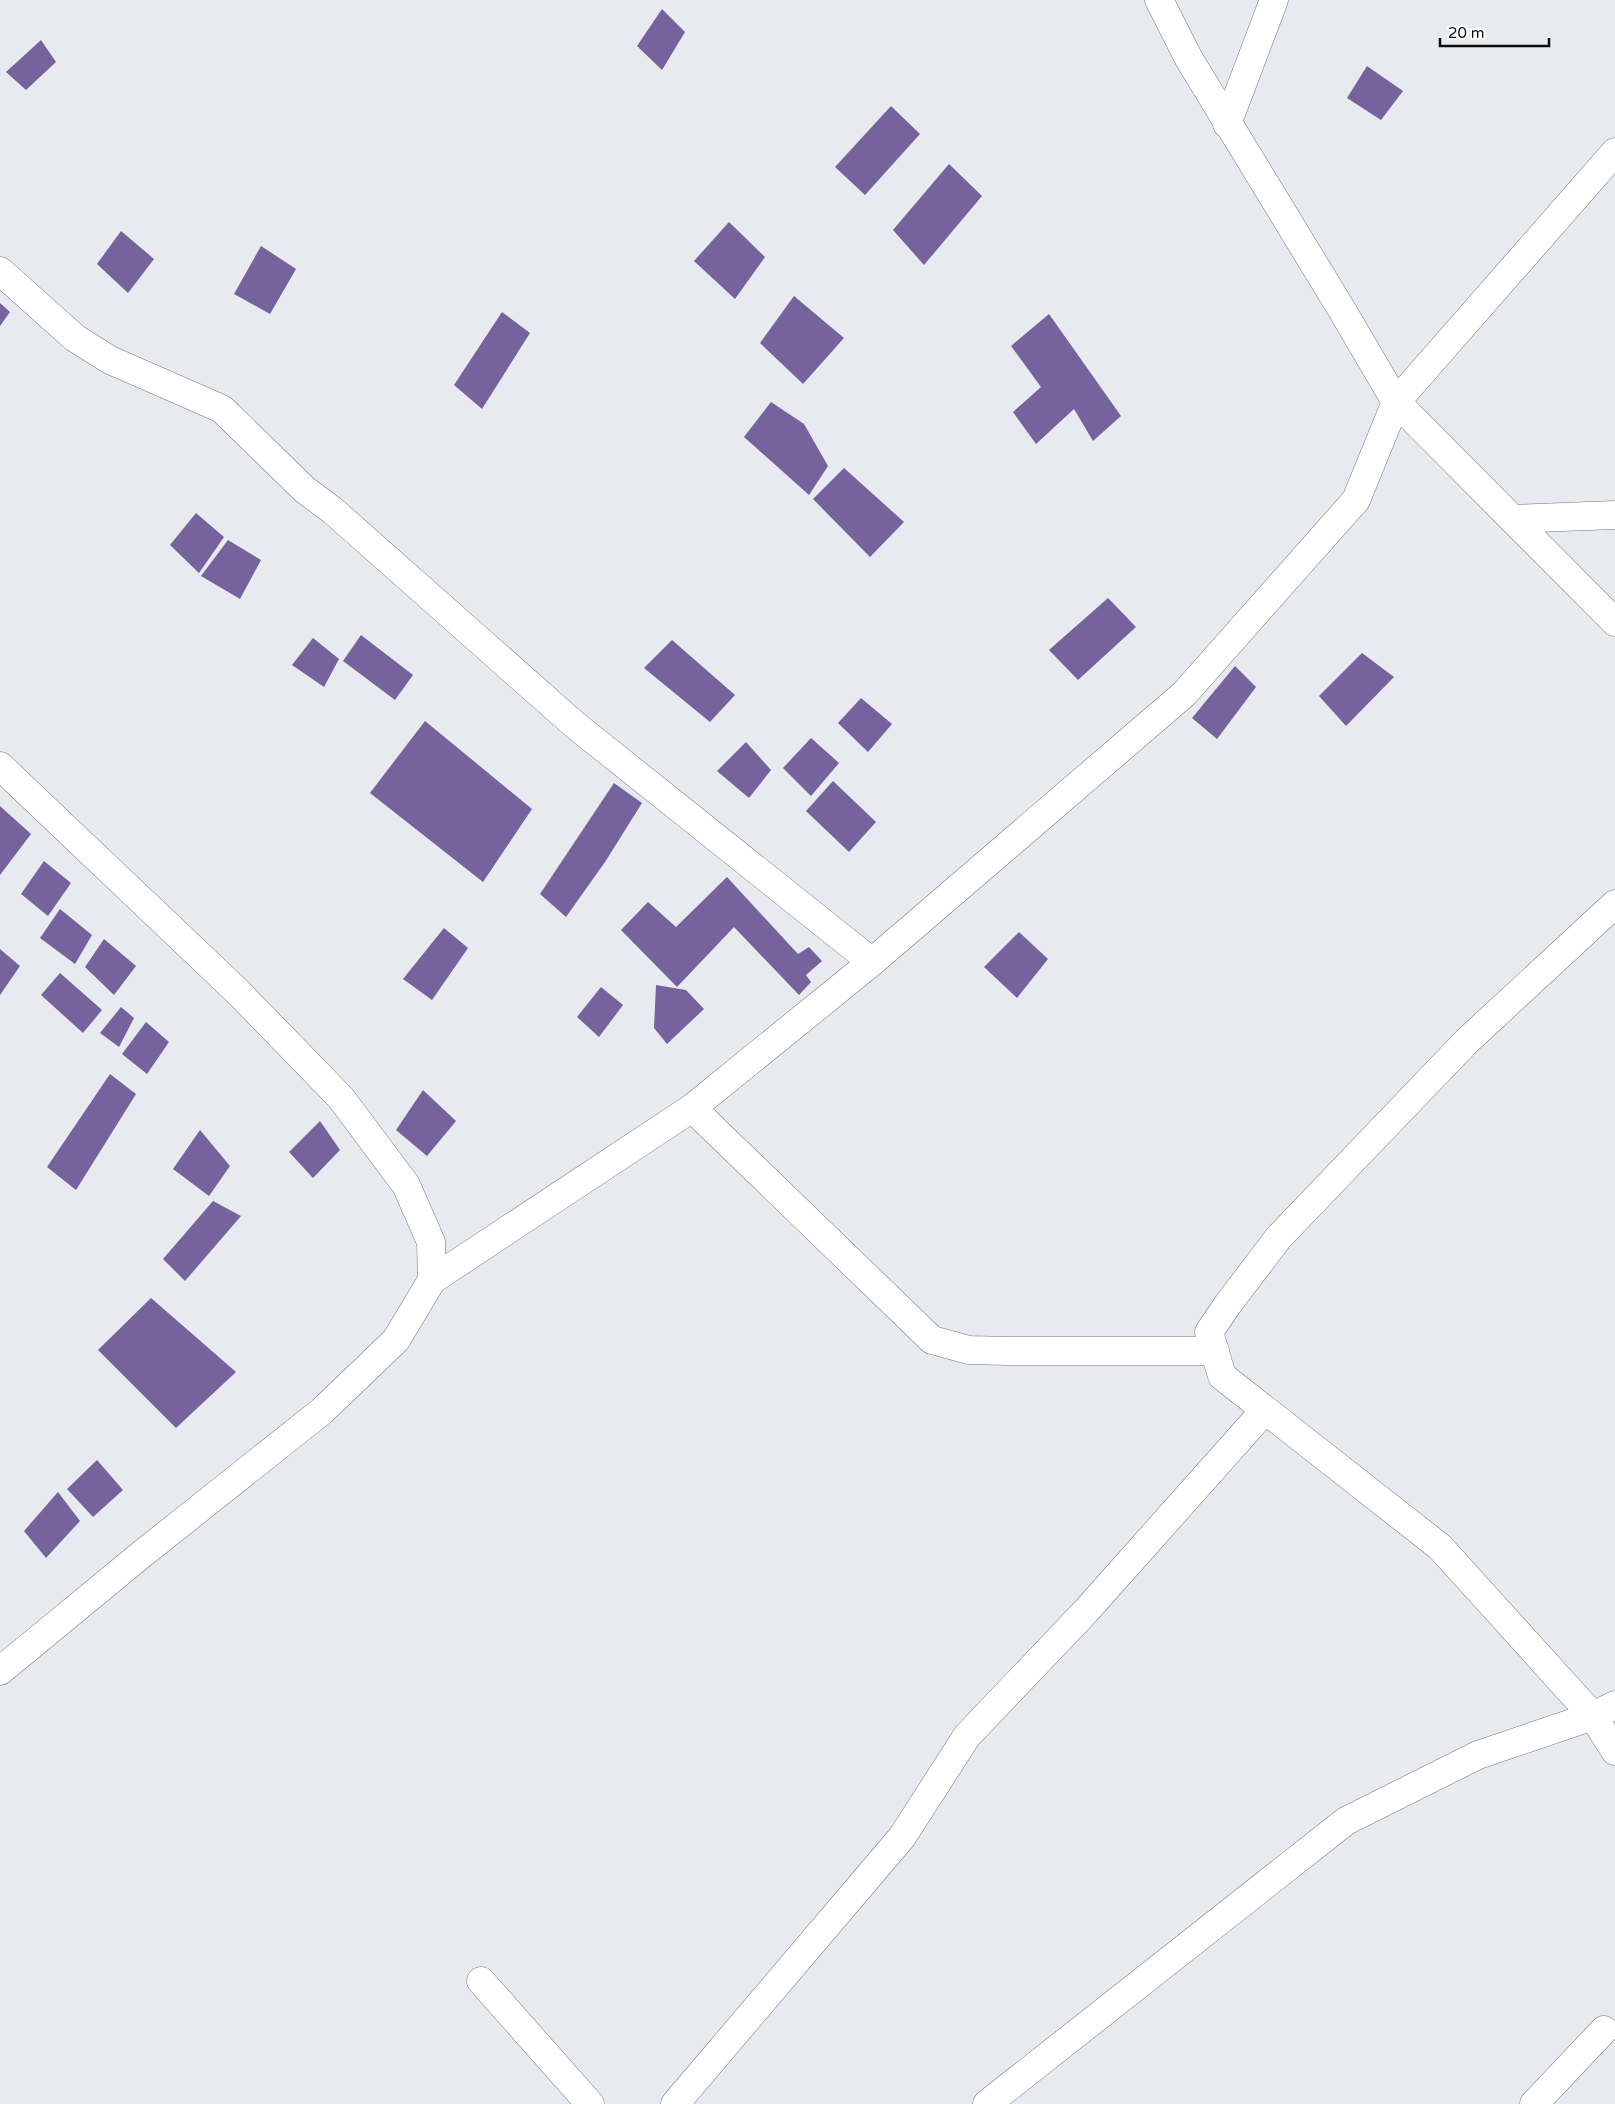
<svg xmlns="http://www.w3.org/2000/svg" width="1615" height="2104" font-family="'Varela Round',sans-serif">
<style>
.building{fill:#76629d}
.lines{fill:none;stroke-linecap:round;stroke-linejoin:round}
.minor-casing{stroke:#76787c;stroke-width:29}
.minor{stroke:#fff;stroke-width:28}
</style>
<rect width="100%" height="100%" fill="#e7eaee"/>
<!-- building -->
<g class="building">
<polygon points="662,9 685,32 662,70 637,46"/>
<polygon points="41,40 56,62 26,90 6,72"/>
<polygon points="1367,66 1403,91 1381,120 1347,98"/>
<polygon points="891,106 920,134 865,195 835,167"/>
<polygon points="949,164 982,196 924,265 893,230"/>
<polygon points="729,222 765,257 735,299 694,261"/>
<polygon points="121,231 154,259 128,293 97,264"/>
<polygon points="261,246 296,269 270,314 234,294"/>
<polygon points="794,296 844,338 803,384 760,343"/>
<polygon points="0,303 10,312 0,326"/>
<polygon points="502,312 530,333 482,409 454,385"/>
<polygon points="1049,314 1121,416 1093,441 1074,409 1036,444 1013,412 1041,387 1011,346"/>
<polygon points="771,402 804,424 828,466 809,495 744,437"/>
<polygon points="844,468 904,522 870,557 813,499"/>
<polygon points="196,513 224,537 199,573 170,545"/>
<polygon points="228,540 261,560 240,599 201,576"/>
<polygon points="1108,598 1136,627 1078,680 1049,650"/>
<polygon points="361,635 413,675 395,700 343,661"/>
<polygon points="313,638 339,659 324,687 292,665"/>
<polygon points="672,640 735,695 710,722 644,668"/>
<polygon points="1362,653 1394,677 1346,726 1319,696"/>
<polygon points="1235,666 1256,687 1217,739 1192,718"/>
<polygon points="861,698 892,724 868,752 838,723"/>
<polygon points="425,721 532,809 483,882 370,793"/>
<polygon points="811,738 839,763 811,796 783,768"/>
<polygon points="746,742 771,770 749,798 717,771"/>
<polygon points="833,781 876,822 849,852 806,811"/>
<polygon points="614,783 642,803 605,862 566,917 540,894"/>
<polygon points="0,806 31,834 0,875"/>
<polygon points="44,861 71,883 48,916 21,894"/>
<polygon points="727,877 798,954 809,947 822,961 806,975 811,982 799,995 734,927 677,987 621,930 648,902 676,927"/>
<polygon points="60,909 92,935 75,964 40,938"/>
<polygon points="444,928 468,948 432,1000 403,979"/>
<polygon points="1019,932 1048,959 1017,998 984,967"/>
<polygon points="104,939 136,966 114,995 85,967"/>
<polygon points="0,949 20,966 0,995"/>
<polygon points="60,973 102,1010 83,1033 41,995"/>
<polygon points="656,985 686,990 704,1009 667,1044 654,1028"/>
<polygon points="601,987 623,1005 599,1037 577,1017"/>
<polygon points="121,1007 134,1018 119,1047 100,1033"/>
<polygon points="146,1022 169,1042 147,1074 122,1054"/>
<polygon points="110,1074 136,1094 76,1190 47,1167"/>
<polygon points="423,1090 456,1121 427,1156 396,1130"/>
<polygon points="320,1121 340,1150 313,1178 289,1152"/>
<polygon points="200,1130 230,1166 209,1196 173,1169"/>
<polygon points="213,1201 241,1216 185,1281 163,1259"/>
<polygon points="151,1298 236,1372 176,1428 98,1350"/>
<polygon points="97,1460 123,1490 93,1517 67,1489"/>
<polygon points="58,1492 80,1521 46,1558 24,1531"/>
</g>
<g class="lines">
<defs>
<g id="minor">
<polyline points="1159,0 1189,59 1342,310 1396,402 1615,622"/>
<polyline points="1227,124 1274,0"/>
<polyline points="0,271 75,338 110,360 222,409 305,490 332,510 575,725 872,962"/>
<polyline points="1513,519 1615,515"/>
<polyline points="0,766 238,992 341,1098 406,1185 431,1242 432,1280"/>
<polyline points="1615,904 1467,1041 1279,1237 1228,1304 1209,1332 1222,1376 1440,1547 1593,1716 1615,1751"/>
<polyline points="692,1108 932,1340 969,1350 1008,1351 1215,1351"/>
<polyline points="0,1671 142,1554 322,1411 396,1340 432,1280 692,1108 872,962 1184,694 1356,500 1396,402 1615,152"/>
<polyline points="481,1981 590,2104"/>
<polyline points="675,2104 902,1837 967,1736 1086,1611 1265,1410"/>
<polyline points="987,2104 1346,1821 1478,1755 1593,1716 1615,1705"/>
<polyline points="1534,2104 1604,2030"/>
</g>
</defs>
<!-- minor casing -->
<use href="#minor" class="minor-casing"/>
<!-- minor -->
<use href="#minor" class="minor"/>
</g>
<!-- scale -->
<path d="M1440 38v8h109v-8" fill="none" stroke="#0d0d0f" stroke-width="2.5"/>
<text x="1448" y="38" font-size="15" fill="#0d0d0f" stroke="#ffffff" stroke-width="4" paint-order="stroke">20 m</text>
</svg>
